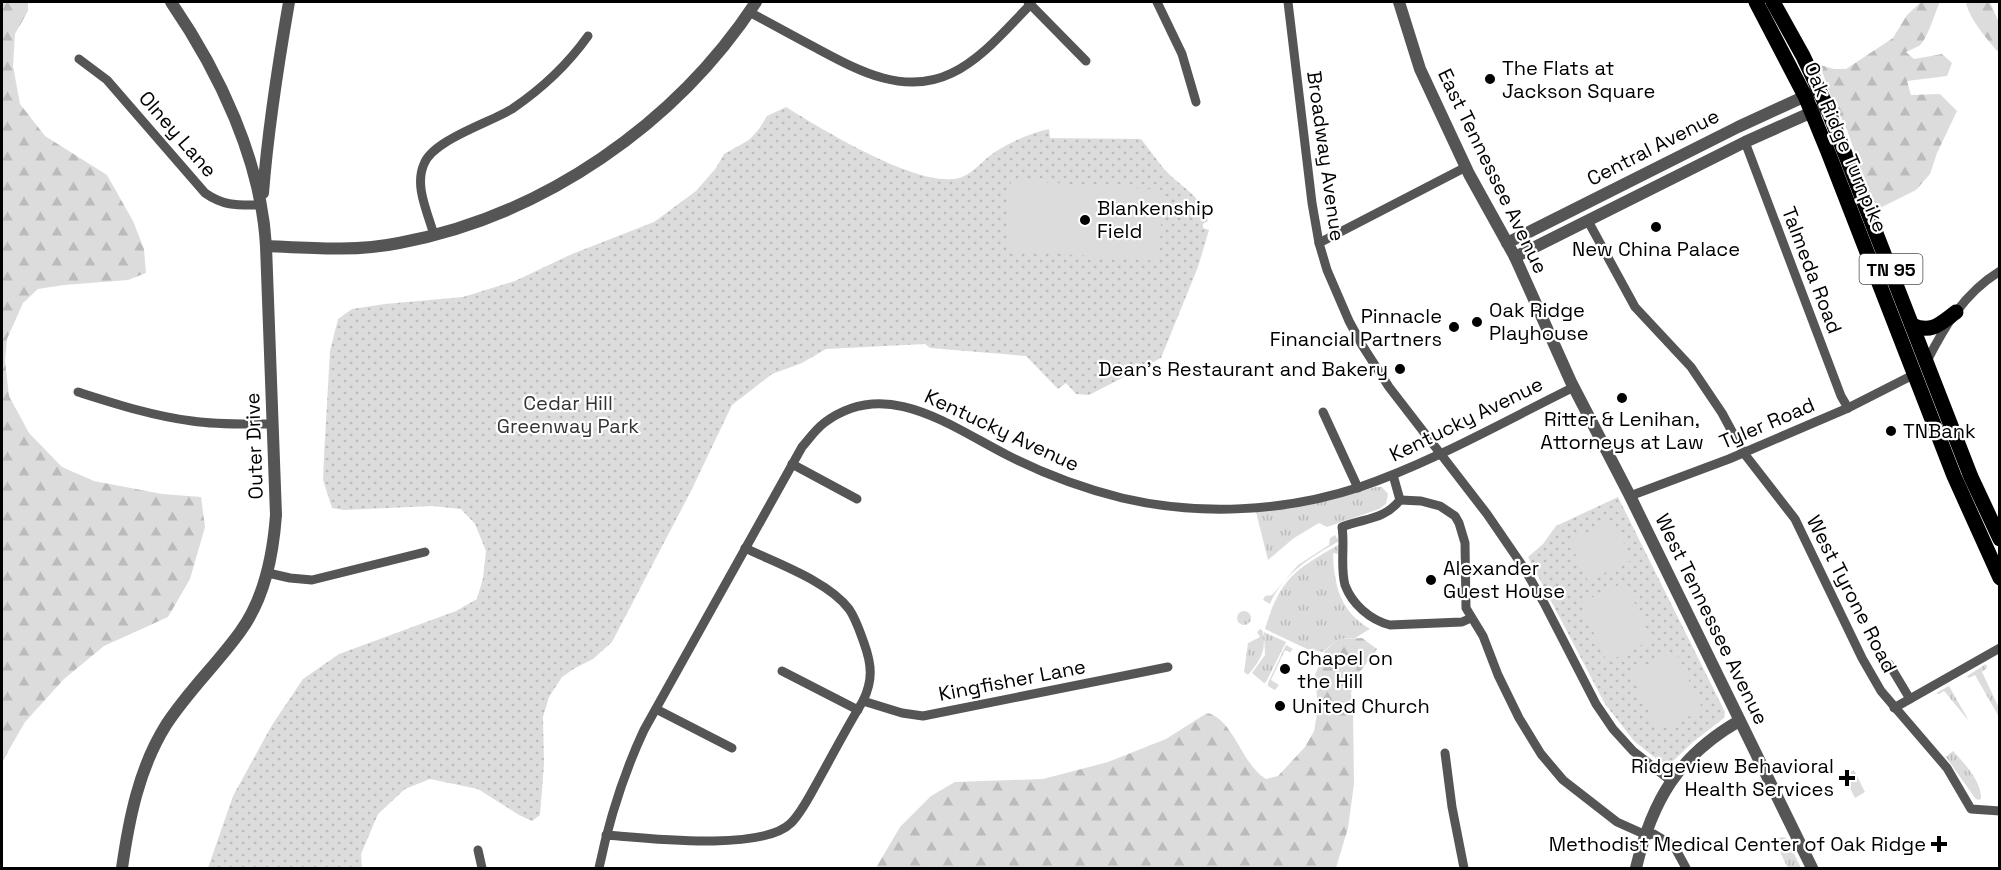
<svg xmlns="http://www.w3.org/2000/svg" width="2001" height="870" font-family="'Space Grotesk',sans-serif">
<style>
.grass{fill:url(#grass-tufts)}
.forest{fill:url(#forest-firs)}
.park{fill:url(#park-dots)}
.pitch{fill:#dcdcdc}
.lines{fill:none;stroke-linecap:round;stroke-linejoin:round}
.minor{stroke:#555;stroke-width:9}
.tertiary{stroke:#555;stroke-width:12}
.trunk{stroke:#000;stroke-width:15}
.poi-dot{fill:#000;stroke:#fff;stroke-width:2}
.labels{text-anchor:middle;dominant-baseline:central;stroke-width:4.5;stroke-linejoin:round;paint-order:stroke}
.shield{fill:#fff;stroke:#4c4c4c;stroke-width:1.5}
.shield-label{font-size:18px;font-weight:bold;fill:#000}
.poi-label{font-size:20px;fill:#000;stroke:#fff;text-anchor:start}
.street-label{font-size:20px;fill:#000;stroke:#fff}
.park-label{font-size:20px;fill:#333;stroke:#fff}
</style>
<defs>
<pattern id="grass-tufts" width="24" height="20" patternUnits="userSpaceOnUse" patternTransform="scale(1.5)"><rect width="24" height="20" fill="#dcdcdc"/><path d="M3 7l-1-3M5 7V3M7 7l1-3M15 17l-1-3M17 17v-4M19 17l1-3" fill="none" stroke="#bbb"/></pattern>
<pattern id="forest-firs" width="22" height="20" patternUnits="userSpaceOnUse" patternTransform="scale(1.5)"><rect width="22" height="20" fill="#dcdcdc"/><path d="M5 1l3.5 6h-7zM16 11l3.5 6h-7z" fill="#bbb"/></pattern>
<pattern id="park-dots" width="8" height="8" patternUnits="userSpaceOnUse" patternTransform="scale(1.5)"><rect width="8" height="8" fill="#dcdcdc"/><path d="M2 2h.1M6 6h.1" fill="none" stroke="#bbb" stroke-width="1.8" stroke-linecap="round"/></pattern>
</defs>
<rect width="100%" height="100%" fill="#fff"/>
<!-- grass -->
<g class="grass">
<polygon points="1376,487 1382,487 1388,494 1386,504 1379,509 1327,527 1319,523 1294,538 1268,560 1256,512 1318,503"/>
<path d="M1335,535L1339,541C1312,557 1283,573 1270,604L1263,600L1265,596L1272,595L1298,565L1329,545L1330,538Z"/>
<path d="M1340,544L1339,554L1333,553C1334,586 1340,611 1370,629L1355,638L1338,639L1323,652L1307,649L1265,629C1280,578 1296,569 1340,544Z"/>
<circle cx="1244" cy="618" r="7"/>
<path d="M1260,629L1263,631C1266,652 1261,659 1248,675L1244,672L1248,643L1260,637L1257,632Z"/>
<polygon points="1264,632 1286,642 1266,682 1264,683 1252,673 1265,655"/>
<polygon points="1286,645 1293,649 1290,652 1285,650 1271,680 1279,685 1275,690 1268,686 1268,683"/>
<polygon points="1986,664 1987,668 1982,672 1999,708 1999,717 1975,675 1969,678 1967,676"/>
<polygon points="1949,686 1969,721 1944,691 1939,694 1936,693"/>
<path d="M1953,751C1964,763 1982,782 1981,799L1978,800L1975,798L1946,757Z"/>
<polygon points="1854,770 1865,792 1855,798 1844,776"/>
<polygon points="1782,837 1786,838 1801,868 1788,868 1777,846 1777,839"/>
</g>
<!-- forest -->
<g class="forest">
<polygon points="2,2 28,2 28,11 15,34 13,66 20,104 45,136 107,175 133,221 144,249 146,273 128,280 64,285 38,289 23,303 7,339 5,361 9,396 29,433 62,467 94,481 162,494 201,497 205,527 190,579 168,617 104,646 64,679 25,722 2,762"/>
<path d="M1921,2H1940C1935,12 1927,41 1919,46C1915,48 1910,50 1906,52L1914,59L1942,54L1952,63L1947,76L1907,81L1911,95L1940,94L1957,111L1937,153L1930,174L1916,190L1882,207L1878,206L1871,198L1847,130L1830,94L1820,65L1834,69H1846L1893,38L1907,15Z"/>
<path d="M1966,2H1990L1999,23V50L1997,51C1987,39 1968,17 1966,2Z"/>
<path d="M1362,638L1377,649L1359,673L1351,693L1353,712L1354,784L1348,828L1336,868H876L900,827L931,796L955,782L1043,779L1108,762L1166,739L1207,713C1234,719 1241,764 1266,779L1278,776L1305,747L1314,731L1318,708L1315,675L1325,651L1338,639Z"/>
</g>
<!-- park -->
<g class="park">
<path d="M786,107C820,128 923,192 962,177C973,173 984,159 995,152C1010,142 1031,133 1049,129L1050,138L1141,139C1149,149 1156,159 1164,169C1180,187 1202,195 1208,221L1203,224V228L1209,230L1198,267L1161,358L1089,395L1076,394L1066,383L1058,389L1026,356L930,348L925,344L826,349L802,363L772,374L732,405L691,491L612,642L593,659L575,668L562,677L549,697L543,717L544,764L540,815L532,821L519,815L478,789L430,779L405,789L378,814L361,854L362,868H208L233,796L272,725L303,679L339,654L456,611L477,599L483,578L486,551L475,524L461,509L432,506L344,510L332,508L323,480L324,456L330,351L338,319L352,309L385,304L463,297L515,281L572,254L654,222L696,191L716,168L724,154L749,140L759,129L767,116Z"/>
<polygon points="1618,497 1725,712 1724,718 1693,742 1670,764 1663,764 1634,741 1605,704 1528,557 1543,544 1556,526"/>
</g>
<!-- pitch -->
<g class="pitch">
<polygon points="1011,180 1163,190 1159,261 1006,250"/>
<polygon points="1613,520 1632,560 1588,581 1569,541"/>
<polygon points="1625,582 1652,640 1607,662 1580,603"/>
<polygon points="1675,651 1703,710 1658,731 1630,673"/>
</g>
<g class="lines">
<!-- minor -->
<g class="minor">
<polyline points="1028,2 1086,61"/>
<polyline points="1157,2 1182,54 1196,102"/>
<polyline points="1288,2 1312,203 1319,243 1327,270 1349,321 1362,345 1389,387 1487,514 1524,568 1544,603 1596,704 1613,729 1633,751 1671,781"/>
<path d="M749,12C772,24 795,37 818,49C859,71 905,96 952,73C983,58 1007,28 1031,4"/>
<path d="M79,59L107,80L205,193C225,207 239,205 262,205"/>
<polyline points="1745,142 1841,396 1848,408"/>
<polyline points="1588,221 1635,307 1691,367 1722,413 1743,452 1795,519 1862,658 1881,691 1947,768 1971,809 2000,811"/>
<path d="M434,235C428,213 414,186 424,164C433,140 489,123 512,109C540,90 568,64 588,36"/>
<polyline points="1319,243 1466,167"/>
<path d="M1926,363C1944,327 1964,293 2000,271"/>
<path d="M78,392C116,404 153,416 192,421C218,425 245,424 272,424"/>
<polyline points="1323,412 1358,488"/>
<polyline points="792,464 857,499"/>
<path d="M1393,475L1400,500C1384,520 1365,518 1342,527C1345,545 1340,567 1345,585C1352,604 1370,620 1390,625L1462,622L1471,618"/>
<polyline points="1630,496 1729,459 1848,408 1915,374"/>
<polyline points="1400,500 1421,501 1440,506 1455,516 1459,523 1465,543 1466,608 1483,636 1498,675 1519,718 1541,754 1563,780 1617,822 1646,835 1654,834 1674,846 1686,868"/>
<polyline points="268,573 290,578 312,580 425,552"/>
<polyline points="1889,664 1910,699"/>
<polyline points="782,671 858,710"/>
<polyline points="863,701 902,713 923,716 1168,667"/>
<polyline points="1894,708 2000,648"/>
<polyline points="656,709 732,748"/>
<polyline points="1445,753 1452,807 1464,868"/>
<path d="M606,835C645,838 762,852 791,823C802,812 810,795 818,781C833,754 847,727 863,701C873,680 872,665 864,643C860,632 856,619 849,609C828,581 776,563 745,548"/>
<polyline points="478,850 482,868"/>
<path d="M599,868C609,820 623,775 644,730L802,447C809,439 815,430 824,423C886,376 950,426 1007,455C1044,474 1082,488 1122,498C1199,516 1285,512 1360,487C1431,463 1505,421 1574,387"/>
</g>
<!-- tertiary -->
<g class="tertiary">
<polyline points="1399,2 1420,69 1469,174 1515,257 1571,382 1630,496 1812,868"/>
<path d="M263,193C268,129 278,65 289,2"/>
<polyline points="1507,243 1738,127 1812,93"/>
<path d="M266,246C310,248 355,252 399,243C543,216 676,124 756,2"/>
<polyline points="1515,257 1745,142 1819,109"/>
<path d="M122,868C129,819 139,768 166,725C188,691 217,664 240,632C265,598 273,555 276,515L266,246C261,160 219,72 171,2"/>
<path d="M1636,868C1652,801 1678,756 1739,721"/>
</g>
<!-- trunk -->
<g class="trunk">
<polyline points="1756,2 1805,96 1828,152 1954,476 2000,578"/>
<polyline points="1773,2 1803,56 1826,105 1971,477 2000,539"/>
<path d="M1912,325C1932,334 1941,323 1956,312"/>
</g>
</g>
<!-- markers -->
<g class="poi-dot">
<circle cx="1490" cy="79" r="6"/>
<circle cx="1085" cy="220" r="6"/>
<circle cx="1656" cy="227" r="6"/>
<circle cx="1477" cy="322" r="6"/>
<circle cx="1454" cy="327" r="6"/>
<circle cx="1400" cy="369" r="6"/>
<circle cx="1622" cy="398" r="6"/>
<circle cx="1891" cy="431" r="6"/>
<circle cx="1431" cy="580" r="6"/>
<circle cx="1285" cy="669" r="6"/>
<circle cx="1280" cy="706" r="6"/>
<path d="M1844 769h6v6h6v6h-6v6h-6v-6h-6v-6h6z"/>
<path d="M1936 835h6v6h6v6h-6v6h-6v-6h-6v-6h6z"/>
</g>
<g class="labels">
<!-- shield labels -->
<rect class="shield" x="1859.5" y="254" width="63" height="30" rx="4.5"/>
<g class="shield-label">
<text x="1891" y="269">TN 95</text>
</g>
<!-- poi labels -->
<g class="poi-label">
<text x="1502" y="68">The Flats at<tspan x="1502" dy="23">Jackson Square</tspan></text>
<text x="1097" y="208">Blankenship<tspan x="1097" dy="23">Field</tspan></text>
<text x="1656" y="249" text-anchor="middle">New China Palace</text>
<text x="1489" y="310">Oak Ridge<tspan x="1489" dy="23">Playhouse</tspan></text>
<text x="1442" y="316" text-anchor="end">Pinnacle<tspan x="1442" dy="23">Financial Partners</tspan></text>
<text x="1388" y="369" text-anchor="end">Dean's Restaurant and Bakery</text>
<text x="1622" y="419" text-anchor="middle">Ritter &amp; Lenihan,<tspan x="1622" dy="23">Attorneys at Law</tspan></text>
<text x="1903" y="431">TNBank</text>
<text x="1443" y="568">Alexander<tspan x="1443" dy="23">Guest House</tspan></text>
<text x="1297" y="658">Chapel on<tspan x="1297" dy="23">the Hill</tspan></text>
<text x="1292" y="706">United Church</text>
<text x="1834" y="766" text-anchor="end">Ridgeview Behavioral<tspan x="1834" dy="23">Health Services</tspan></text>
<text x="1926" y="844" text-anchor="end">Methodist Medical Center of Oak Ridge</text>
</g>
<!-- street labels -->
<g class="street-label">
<text transform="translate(178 134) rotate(49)">Olney Lane</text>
<text transform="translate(1653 147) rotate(-27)">Central Avenue</text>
<text transform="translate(1846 147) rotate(67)">Oak Ridge Turnpike</text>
<text transform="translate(1326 156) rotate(82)">Broadway Avenue</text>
<text transform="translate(1493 171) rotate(64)">East Tennessee Avenue</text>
<text transform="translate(1812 270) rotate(69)">Talmeda Road</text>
<text transform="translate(1466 419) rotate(-26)">Kentucky Avenue</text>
<text transform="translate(1767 423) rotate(-23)">Tyler Road</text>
<text transform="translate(1002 430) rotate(25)">Kentucky Avenue</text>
<text transform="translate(254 446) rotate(-92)">Outer Drive</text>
<text transform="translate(1852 594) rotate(63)">West Tyrone Road</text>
<text transform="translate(1712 619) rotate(64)">West Tennessee Avenue</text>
<text transform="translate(1012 680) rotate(-11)">Kingfisher Lane</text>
</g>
<!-- park labels -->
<g class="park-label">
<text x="568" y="403">Cedar Hill<tspan x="568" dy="23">Greenway Park</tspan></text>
</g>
</g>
<!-- border -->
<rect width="2001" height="870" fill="none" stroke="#000000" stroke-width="6"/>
</svg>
